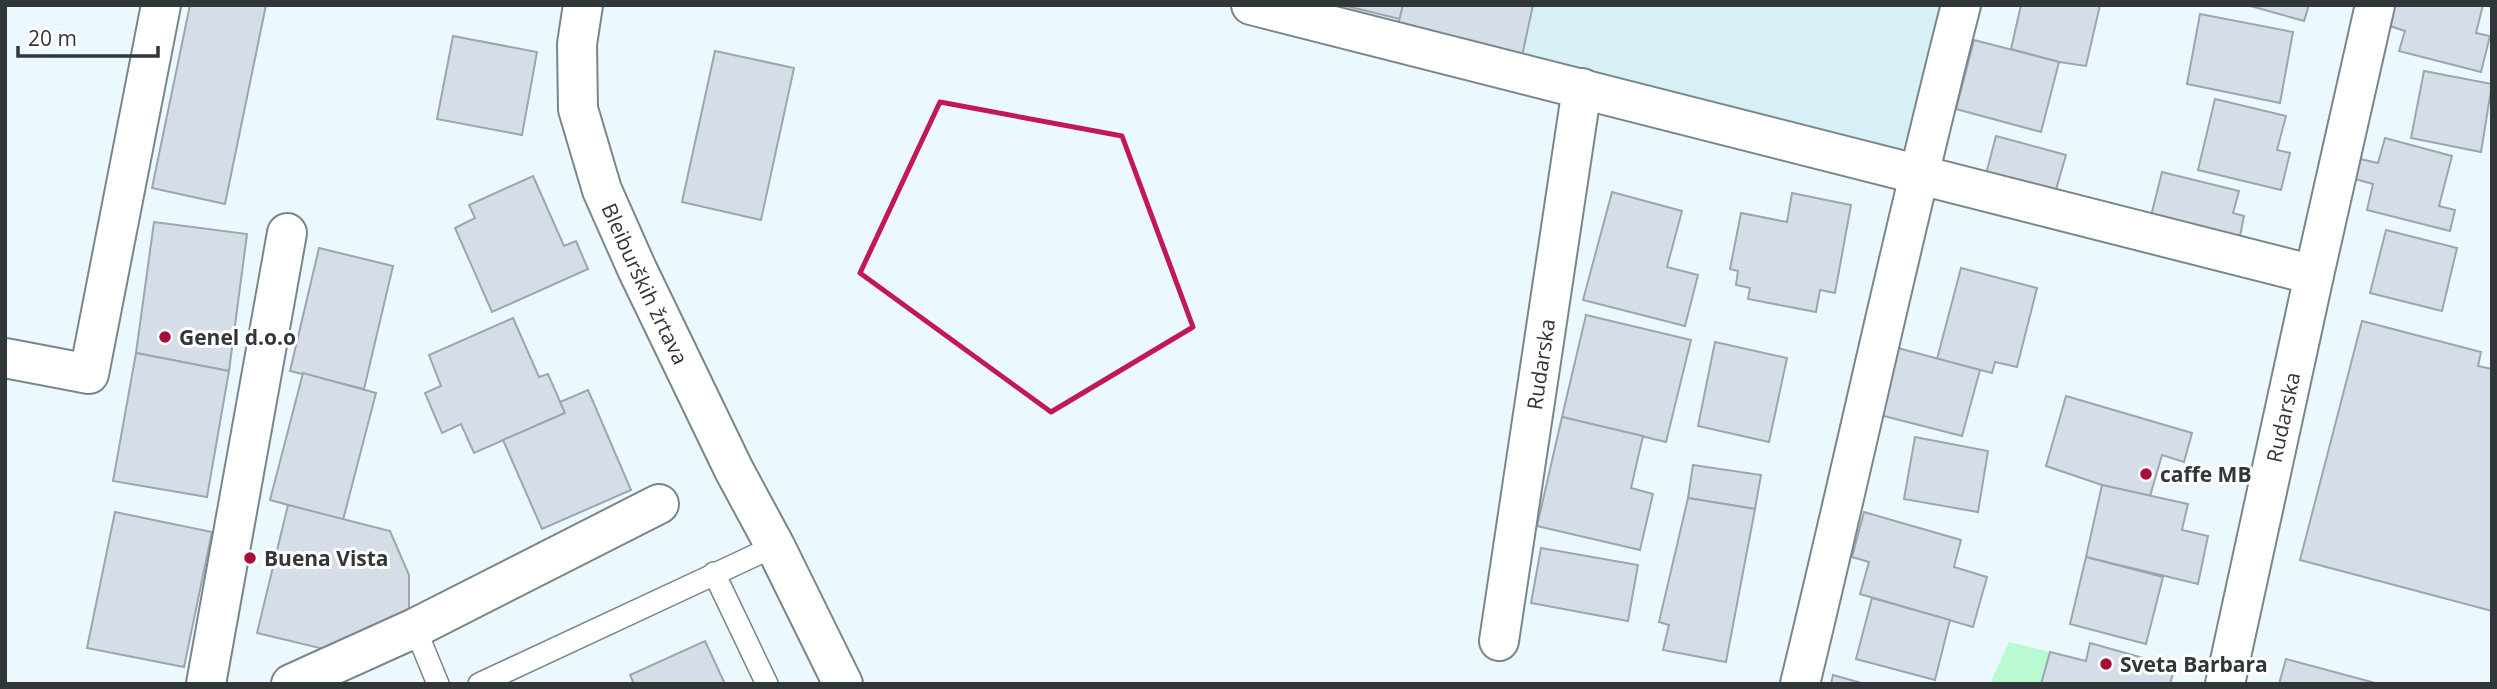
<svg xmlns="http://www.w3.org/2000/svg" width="2497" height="689" font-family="'Open Sans',sans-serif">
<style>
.built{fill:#d7eff6}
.green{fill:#bafad1}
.building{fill:#d5dee8;stroke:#9da5af;stroke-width:2}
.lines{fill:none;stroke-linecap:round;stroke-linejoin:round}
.lane-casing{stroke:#79868a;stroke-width:24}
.street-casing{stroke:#79868a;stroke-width:42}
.secondary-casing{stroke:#79868a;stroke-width:42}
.lane{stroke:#fff;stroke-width:21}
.street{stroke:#fff;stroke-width:38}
.secondary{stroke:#fff;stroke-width:38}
.marked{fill:none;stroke:#c2185b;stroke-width:5;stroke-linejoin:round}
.poi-dot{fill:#a70e3c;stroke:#fff;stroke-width:2.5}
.labels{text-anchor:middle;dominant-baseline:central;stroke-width:6;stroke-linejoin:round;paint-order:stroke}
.street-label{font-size:21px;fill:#313638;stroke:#fff}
.poi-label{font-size:21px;font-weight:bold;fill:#313638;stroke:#fff;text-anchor:start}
</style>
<rect width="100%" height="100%" fill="#ebf9fe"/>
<!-- built -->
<polygon class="built" points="1251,5 1942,5 1906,171"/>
<!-- green -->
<polygon class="green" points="2009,642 2050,652 2041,684 1990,684"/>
<!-- building -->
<g class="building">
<polygon points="190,5 266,5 225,204 152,188"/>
<polygon points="1342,5 1403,5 1400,19"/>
<polygon points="1403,5 1533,5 1520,65 1397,29"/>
<polygon points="2021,5 2100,5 2086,66 2059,62 2011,49"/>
<polygon points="2247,5 2309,5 2304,21"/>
<polygon points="2395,5 2483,5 2476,33 2490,36 2481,72 2399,51 2405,31 2390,26"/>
<polygon points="2200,14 2293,32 2280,103 2187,84"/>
<polygon points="453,36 537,52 522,135 437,119"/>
<polygon points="1974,40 2059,62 2041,132 1956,109"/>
<polygon points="715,51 794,68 761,220 682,202"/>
<polygon points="2424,71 2492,84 2481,152 2411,138"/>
<polygon points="2215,99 2286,116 2277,150 2290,153 2281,190 2198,170"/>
<polygon points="1996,136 2066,155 2055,193 1986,174"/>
<polygon points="2385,138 2452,156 2439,206 2455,210 2450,231 2367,210 2373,184 2355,179 2360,159 2378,163"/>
<polygon points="2162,172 2239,191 2233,213 2244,216 2239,241 2150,220"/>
<polygon points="533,176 564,246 576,241 588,269 492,312 455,228 475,218 469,205"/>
<polygon points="1612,192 1682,211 1667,267 1698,275 1685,326 1583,300"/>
<polygon points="1792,193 1851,205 1835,293 1820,290 1816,312 1748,299 1750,288 1736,285 1738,271 1730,269 1741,213 1787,222"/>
<polygon points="154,222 247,234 229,371 136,353"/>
<polygon points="2386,230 2457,248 2442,311 2370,293"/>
<polygon points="319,248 393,266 364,389 290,371"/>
<polygon points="1961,268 2037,288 2017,367 1995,362 1992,373 1937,359"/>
<polygon points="1586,315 1691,340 1666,442 1562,417"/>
<polygon points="513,318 539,377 548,374 565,413 474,453 461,424 442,433 425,393 441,386 429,355"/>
<polygon points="2362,321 2481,352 2478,366 2492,369 2492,611 2300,560"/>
<polygon points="1715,342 1787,358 1769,442 1698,426"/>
<polygon points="1898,348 1980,370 1962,436 1880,415"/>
<polygon points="136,353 229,371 207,497 113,481"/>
<polygon points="303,373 376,393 343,520 270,500"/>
<polygon points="588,390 631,490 542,529 503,440 565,413 560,402"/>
<polygon points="2066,396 2192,433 2184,462 2162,455 2150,496 2102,485 2046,466"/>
<polygon points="1562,417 1643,436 1631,488 1653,494 1640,550 1537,526"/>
<polygon points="1915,437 1988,451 1978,512 1904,499"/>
<polygon points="1693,465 1761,475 1755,509 1688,498"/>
<polygon points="2102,485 2188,504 2182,530 2208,536 2198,584 2086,557"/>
<polygon points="1688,498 1755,509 1726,662 1663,650 1669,625 1659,622"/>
<polygon points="288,505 390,531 409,575 409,611 332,651 257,633"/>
<polygon points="115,512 212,532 184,667 87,648"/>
<polygon points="1864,512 1961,540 1954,567 1987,577 1973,627 1860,594 1869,562 1852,557"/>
<polygon points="1541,548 1638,565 1628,621 1531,603"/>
<polygon points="2086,557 2163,577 2146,644 2070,624"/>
<polygon points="1872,598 1950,620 1935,680 1856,659"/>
<polygon points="705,641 725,684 634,684 630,675"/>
<polygon points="2090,643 2175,667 2170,684 2041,684 2050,652 2086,661"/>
<polygon points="2286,659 2379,684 2279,684"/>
<polygon points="1833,675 1865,684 1831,684"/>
</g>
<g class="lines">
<defs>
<g id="lane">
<polyline points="714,573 767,684"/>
<polyline points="415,628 438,684"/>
<polyline points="479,684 775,546"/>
</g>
<g id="street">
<polyline points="1251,5 2314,275"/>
<polyline points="5,358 89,374 161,5"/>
<path id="s1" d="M1499,641L1582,88"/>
<polyline points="206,684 287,233"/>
<polyline points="291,684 415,628 659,504"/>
<path d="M1800,684C1855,458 1903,230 1961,5"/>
<path id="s2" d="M2225,684L2314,275L2375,5"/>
</g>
<g id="secondary">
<path id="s3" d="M583,5L577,44L578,109L602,190L637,269L734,470L775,546L843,684"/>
</g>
</defs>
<!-- lane casing -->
<use href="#lane" class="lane-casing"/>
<!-- street casing -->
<use href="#street" class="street-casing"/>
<!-- secondary casing -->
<use href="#secondary" class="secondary-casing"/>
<!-- lane -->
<use href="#lane" class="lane"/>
<!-- street -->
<use href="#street" class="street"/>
<!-- secondary -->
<use href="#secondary" class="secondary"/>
</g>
<!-- marked area -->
<path class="marked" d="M940,102L1122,136L1193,327L1051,412L860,273Z"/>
<!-- markers -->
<g class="poi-dot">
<circle cx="165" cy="337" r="7"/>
<circle cx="2146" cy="474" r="7"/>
<circle cx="250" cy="558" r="7"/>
<circle cx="2106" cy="664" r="7"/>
</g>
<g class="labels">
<!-- street labels -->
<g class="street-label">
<text stroke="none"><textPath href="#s3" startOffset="292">Bleiburških žrtava</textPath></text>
<text stroke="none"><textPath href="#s1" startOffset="280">Rudarska</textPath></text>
<text stroke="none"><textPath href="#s2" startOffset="273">Rudarska</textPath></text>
</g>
<!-- poi labels -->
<g class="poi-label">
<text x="179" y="337">Genel d.o.o</text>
<text x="2160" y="474">caffe MB</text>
<text x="264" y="558">Buena Vista</text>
<text x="2120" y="664">Sveta Barbara</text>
</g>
</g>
<!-- border -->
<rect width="2497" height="689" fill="none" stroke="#313638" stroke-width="14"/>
<!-- scale -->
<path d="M18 46v10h140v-10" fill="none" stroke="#313638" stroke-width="3.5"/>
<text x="28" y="46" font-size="21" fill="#313638" stroke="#ffffff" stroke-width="5" paint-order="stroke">20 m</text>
</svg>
